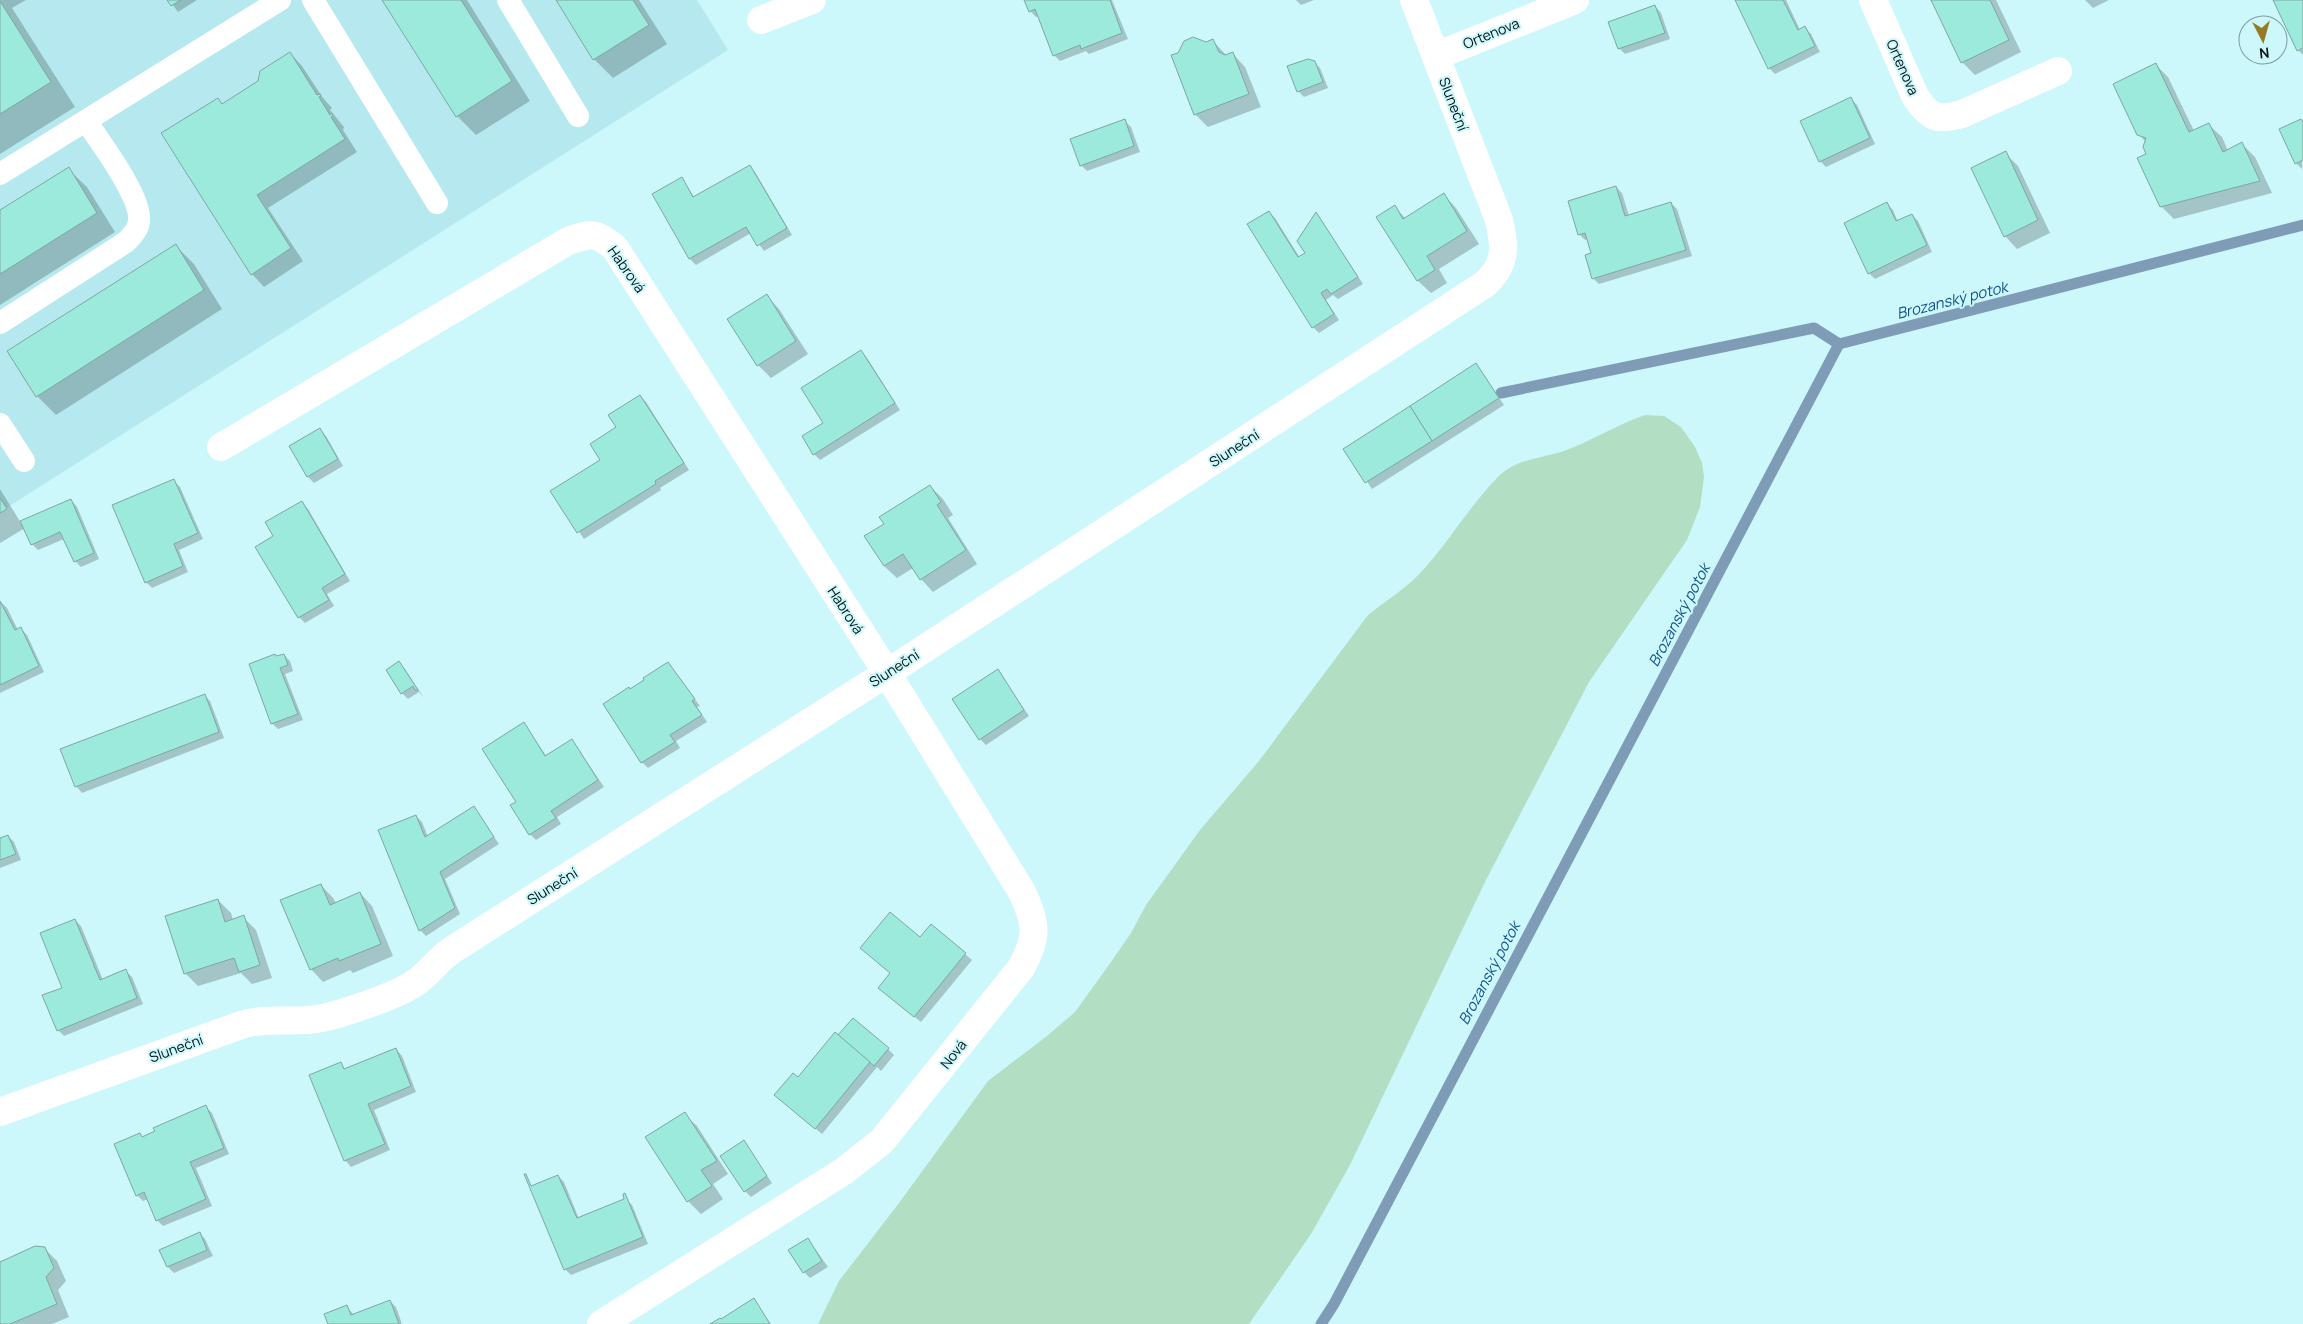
<svg xmlns="http://www.w3.org/2000/svg" width="2303" height="1324" font-family="Manrope,sans-serif">
<style>
.built{fill:#b6e9ef}
.green{fill:#b2dfc4}
.shadow{fill:#0003}
.lines{fill:none;stroke-linecap:round;stroke-linejoin:round}
.stream{stroke:#7f9cb7;stroke-width:11}
.building{fill:#9beadc;stroke:#7fa79f}
.service{stroke:#fff;stroke-width:22}
.minor{stroke:#fff;stroke-width:28}
.labels{text-anchor:middle;dominant-baseline:central;stroke-width:4;stroke-linejoin:round;paint-order:stroke}
.street-label{font-size:14px;fill:#051415;stroke:#ccf7fb}
.water-label{font-size:15px;font-style:italic;fill:#0f528a;stroke:#ccf7fb}
</style>
<rect width="100%" height="100%" fill="#ccf7fb"/>
<!-- built -->
<polygon class="built" points="0,0 697,0 728,50 0,512"/>
<!-- green -->
<path class="green" d="M1645,415L1664,416L1681,427L1695,447L1702,463L1704,477L1700,507L1687,540L1589,682L1486,880L1350,1165L1311,1234L1249,1324H818L839,1281L899,1203L988,1081L1047,1036L1075,1012L1111,962L1131,933L1146,905L1200,830L1259,761L1368,615C1387,600 1408,587 1424,569C1449,541 1472,503 1498,477C1516,459 1538,459 1561,452C1590,442 1616,425 1645,415Z"/>
<!-- shadow -->
<g class="shadow">
<polygon points="0,0 26,0 12,8 75,107 0,154"/>
<polygon points="169,0 197,0 178,12"/>
<polygon points="384,0 467,0 530,101 476,135 457,116"/>
<polygon points="557,0 639,0 667,44 613,78 594,59"/>
<polygon points="1026,0 1112,0 1128,39 1089,54 1086,51 1060,61 1054,55 1039,16 1036,17 1030,11"/>
<polygon points="1296,0 1314,0 1301,5"/>
<polygon points="1737,0 1786,0 1800,30 1805,28 1811,34 1820,52 1775,74 1769,68"/>
<polygon points="1930,0 1996,0 2021,52 1975,75 1962,62 1934,4"/>
<polygon points="2085,0 2109,0 2093,8"/>
<polygon points="2274,0 2303,0 2303,55 2298,50"/>
<polygon points="1655,6 1661,13 1670,39 1625,54 1619,48"/>
<polygon points="1213,41 1227,56 1233,54 1245,67 1261,107 1208,127 1195,114 1206,43"/>
<polygon points="290,53 302,66 323,98 332,108 330,110 344,127 343,130 357,152 268,208 303,261 264,287 252,274 217,99 223,105 259,82"/>
<polygon points="1314,62 1320,68 1328,88 1304,97 1298,91"/>
<polygon points="2155,64 2168,77 2194,131 2209,125 2222,137 2228,151 2242,144 2255,157 2272,193 2174,219 2161,206 2146,142 2138,134"/>
<polygon points="1851,99 1857,105 1875,144 1826,167 1820,161"/>
<polygon points="1125,121 1131,127 1140,152 1087,171 1081,165"/>
<polygon points="2301,121 2303,123 2302,169 2296,163"/>
<polygon points="2005,153 2018,166 2050,233 2017,249 2005,236"/>
<polygon points="749,166 755,172 792,235 764,251 751,233 696,265 690,259 654,195 681,179 695,198"/>
<polygon points="68,169 87,187 115,232 0,305 0,212"/>
<polygon points="1616,187 1622,193 1629,216 1671,203 1677,209 1692,256 1599,284 1593,278 1592,254 1588,239 1585,240 1579,234"/>
<polygon points="1444,195 1456,208 1479,244 1439,269 1447,283 1431,293 1418,281 1378,217 1395,207 1406,219"/>
<polygon points="1887,204 1893,210 1898,222 1912,215 1918,221 1932,252 1875,279 1869,273"/>
<polygon points="1269,212 1275,218 1300,258 1307,253 1317,214 1363,284 1338,299 1333,295 1326,300 1339,320 1319,333 1313,327"/>
<polygon points="176,246 194,264 222,309 56,415 37,396"/>
<polygon points="767,296 779,309 808,354 771,378 758,365"/>
<polygon points="861,352 867,358 900,410 820,460 814,454"/>
<polygon points="1476,364 1504,405 1372,489 1345,449"/>
<polygon points="640,396 646,402 689,470 660,488 661,490 584,539 552,492 602,460 618,428"/>
<polygon points="320,430 326,436 343,466 314,483 308,477"/>
<polygon points="174,481 180,487 203,539 179,550 188,572 152,588 146,582"/>
<polygon points="930,486 943,499 953,515 948,518 977,564 933,592 921,579 913,568 897,578 884,566 885,524"/>
<polygon points="0,489 21,523 71,500 77,507 99,559 81,567 75,561 64,539 38,550 32,544 25,528 0,543"/>
<polygon points="302,502 308,509 350,581 327,594 334,606 305,623 299,617 275,536"/>
<polygon points="1,602 7,608 18,630 21,629 27,635 44,672 0,693"/>
<polygon points="284,655 290,661 293,671 285,674 303,720 278,729 272,723 277,657"/>
<polygon points="399,663 405,669 424,698 419,692 408,699 402,693"/>
<polygon points="668,664 700,706 697,707 707,722 676,741 680,748 648,768 642,762 630,690"/>
<polygon points="998,671 1029,716 986,745 980,739"/>
<polygon points="204,695 210,701 224,738 82,793 76,786"/>
<polygon points="524,724 547,757 572,740 604,787 557,817 561,824 536,840 530,834 518,802"/>
<polygon points="474,808 499,844 445,879 460,914 426,936 420,930 379,831 416,816 422,822 428,837"/>
<polygon points="8,836 14,842 21,860 0,868 0,839"/>
<polygon points="321,885 333,898 336,903 360,893 372,906 393,956 353,973 350,970 323,982 311,969"/>
<polygon points="218,900 231,913 233,920 243,917 256,930 272,978 252,984 241,973 198,986 185,973"/>
<polygon points="75,920 81,926 103,980 126,971 132,977 143,1004 64,1036 58,1030"/>
<polygon points="931,925 972,960 921,1022 886,994"/>
<polygon points="396,1049 402,1056 416,1092 374,1110 390,1150 351,1167 345,1160 341,1064 346,1070"/>
<polygon points="888,1049 894,1055 881,1071 877,1067 822,1134 782,1101 798,1079"/>
<polygon points="206,1107 212,1113 229,1154 196,1168 212,1206 163,1226 157,1220 148,1199 143,1201 137,1195 143,1138"/>
<polygon points="684,1114 697,1126 728,1174 713,1184 723,1199 701,1214 688,1201"/>
<polygon points="744,1142 772,1183 751,1197 745,1191"/>
<polygon points="558,1176 564,1182 579,1219 626,1199 632,1205 648,1244 571,1275 565,1269"/>
<polygon points="199,1233 205,1239 213,1256 174,1273 168,1267 161,1251"/>
<polygon points="808,1239 828,1267 810,1278 804,1272"/>
<polygon points="44,1248 57,1261 66,1281 58,1290 69,1317 52,1324 0,1324 0,1263"/>
<polygon points="753,1300 771,1324 713,1324"/>
<polygon points="390,1301 396,1307 402,1324 329,1324 347,1307 354,1315"/>
</g>
<g class="lines">
<!-- stream -->
<g class="stream">
<polyline points="1501,393 1814,328 1839,344"/>
<polyline points="1321,1324 1334,1304 1839,344 2303,225"/>
</g>
</g>
<!-- building -->
<g class="building">
<polygon points="167,0 181,0 171,6"/>
<polygon points="382,0 461,0 512,81 456,117"/>
<polygon points="556,0 633,0 649,25 593,60"/>
<polygon points="1024,0 1110,0 1122,33 1081,49 1080,45 1053,56 1035,9 1029,12"/>
<polygon points="1735,0 1783,0 1798,30 1805,26 1815,46 1768,69"/>
<polygon points="1931,0 1990,0 2009,40 1961,63"/>
<polygon points="2273,0 2303,0 2303,48 2297,51"/>
<polygon points="0,1 51,82 0,114"/>
<polygon points="1655,5 1665,33 1618,49 1608,22"/>
<polygon points="1193,37 1206,42 1213,39 1219,52 1225,55 1233,52 1249,94 1194,115 1171,55 1178,53 1184,41"/>
<polygon points="290,52 317,95 320,94 321,96 319,97 330,115 332,113 333,115 331,117 345,139 257,195 291,248 251,275 161,133 218,98 222,104 258,81 260,71"/>
<polygon points="1308,59 1315,61 1323,82 1297,92 1287,66"/>
<polygon points="2156,63 2189,132 2209,123 2223,152 2242,142 2260,181 2160,207 2137,158 2146,154 2143,147 2146,138 2137,135 2113,84"/>
<polygon points="1851,97 1870,138 1819,162 1800,121"/>
<polygon points="1125,119 1134,146 1080,166 1070,139"/>
<polygon points="2301,119 2303,123 2303,160 2295,164 2279,129"/>
<polygon points="2006,151 2038,220 2004,237 1971,168"/>
<polygon points="750,165 787,228 757,246 746,227 689,259 652,194 682,177 693,197"/>
<polygon points="69,167 97,213 0,274 0,210"/>
<polygon points="1616,186 1625,216 1671,202 1686,250 1592,279 1585,255 1591,253 1585,233 1578,235 1568,201"/>
<polygon points="1444,193 1467,231 1427,256 1435,270 1417,281 1376,217 1395,205 1403,219"/>
<polygon points="1887,202 1896,221 1912,214 1927,245 1868,274 1844,223"/>
<polygon points="1269,211 1298,257 1305,253 1297,241 1316,212 1358,277 1331,294 1327,289 1321,293 1334,314 1312,328 1247,224"/>
<polygon points="176,244 204,290 36,397 7,351"/>
<polygon points="767,294 796,341 757,366 727,319"/>
<polygon points="861,350 895,403 813,455 802,436 823,423 801,388"/>
<polygon points="1476,363 1499,398 1432,441 1410,406"/>
<polygon points="640,395 684,463 655,481 656,484 577,533 550,491 600,460 590,444 616,427 608,415"/>
<polygon points="1410,406 1432,441 1365,483 1343,449"/>
<polygon points="320,428 338,459 307,477 289,446"/>
<polygon points="174,479 198,533 174,544 183,566 145,583 112,505"/>
<polygon points="930,485 941,502 937,505 966,550 920,580 903,554 884,566 864,536 884,524 879,517"/>
<polygon points="0,498 7,509 0,513"/>
<polygon points="71,499 94,553 74,562 60,532 31,545 20,521"/>
<polygon points="302,501 345,574 322,588 329,600 298,618 255,547 273,536 265,522"/>
<polygon points="0,601 15,630 21,627 39,666 0,685"/>
<polygon points="275,654 276,656 284,654 288,665 280,668 298,714 271,724 249,664"/>
<polygon points="399,661 418,690 415,690 413,686 401,694 386,670"/>
<polygon points="668,662 695,699 692,701 702,715 670,735 675,742 641,763 603,704 629,687 630,689 644,680 643,678"/>
<polygon points="998,669 1024,710 979,740 952,699"/>
<polygon points="205,694 219,732 75,787 60,749"/>
<polygon points="524,722 545,756 572,739 598,780 551,811 556,818 529,835 510,805 516,802 482,749"/>
<polygon points="474,806 494,837 440,872 455,908 419,931 378,830 416,815 425,837"/>
<polygon points="8,835 16,854 0,860 0,838"/>
<polygon points="321,884 330,905 360,892 381,944 339,961 338,958 310,970 280,900"/>
<polygon points="218,899 225,922 244,915 260,965 239,972 234,958 184,974 165,916"/>
<polygon points="890,912 920,937 931,924 966,953 914,1017 878,988 890,973 860,948"/>
<polygon points="75,919 100,980 126,969 137,998 57,1031 42,995 62,988 40,933"/>
<polygon points="853,1018 889,1048 874,1066 838,1035"/>
<polygon points="835,1032 870,1062 815,1129 774,1095 793,1073 798,1077"/>
<polygon points="396,1048 411,1086 368,1104 385,1144 344,1161 309,1075 341,1062 344,1069"/>
<polygon points="206,1105 224,1148 190,1162 206,1199 156,1221 144,1192 136,1196 114,1144 140,1133 142,1137 155,1131 153,1128"/>
<polygon points="685,1112 717,1161 701,1170 712,1186 687,1202 645,1137"/>
<polygon points="744,1140 767,1176 744,1192 720,1156"/>
<polygon points="524,1174 526,1174 531,1186 558,1175 577,1218 624,1199 623,1194 625,1193 643,1237 564,1270"/>
<polygon points="200,1232 207,1250 167,1267 159,1250"/>
<polygon points="808,1238 822,1261 803,1273 788,1250"/>
<polygon points="35,1246 45,1247 54,1268 46,1277 57,1304 10,1324 0,1324 0,1262"/>
<polygon points="754,1298 770,1324 710,1324 720,1318 721,1319"/>
<polygon points="390,1300 399,1324 328,1324 324,1314 347,1305 351,1315"/>
</g>
<g class="lines">
<!-- service -->
<g class="service">
<polyline points="313,0 437,203"/>
<polyline points="508,0 578,116"/>
<polyline points="0,174 280,0"/>
<path d="M0,323L126,242C132,236 139,229 139,220C141,196 100,142 86,121"/>
<polyline points="0,424 24,461"/>
</g>
<!-- minor -->
<g class="minor">
<path d="M1873,0L1915,96C1929,118 1937,121 1962,114L2058,71"/>
<polyline points="761,20 812,0"/>
<polyline points="1436,56 1575,0"/>
<path d="M221,447L568,241C591,233 596,232 615,248L887,673L1022,892C1037,924 1038,937 1021,968L882,1141L844,1171L601,1324"/>
<path d="M0,1112L241,1025C266,1017 291,1023 317,1019C340,1015 396,996 415,983C429,974 438,959 452,950L887,673L1485,284C1507,263 1505,248 1499,220L1414,0"/>
</g>
</g>
<g class="labels">
<!-- street labels -->
<g class="street-label">
<text transform="translate(1491 33) rotate(-22)">Ortenova</text>
<text transform="translate(1903 67) rotate(66)">Ortenova</text>
<text transform="translate(1454 104) rotate(69)">Sluneční</text>
<text transform="translate(627 269) rotate(55)">Habrová</text>
<text transform="translate(1234 448) rotate(-33)">Sluneční</text>
<text transform="translate(846 610) rotate(57)">Habrová</text>
<text transform="translate(894 668) rotate(-33)">Sluneční</text>
<text transform="translate(552 886) rotate(-32)">Sluneční</text>
<text transform="translate(176 1048) rotate(-20)">Sluneční</text>
<text transform="translate(953 1054) rotate(-52)">Nová</text>
</g>
<!-- water labels -->
<g class="water-label">
<text transform="translate(1952 300) rotate(-14)">Brozanský potok</text>
<text transform="translate(1679 615) rotate(-62)">Brozanský potok</text>
<text transform="translate(1489 973) rotate(-62)">Brozanský potok</text>
</g>
</g>
<!-- north arrow -->
<g transform="translate(2263 40) rotate(174)"><circle r="24" fill="#ccf7fb" stroke="#7c9c9f"/>
<path d="M0-4L9 19L0 12L-9 19Z" fill="#967b23"/>
<text y="-8" font-size="14" font-weight="bold" text-anchor="middle" fill="#051415">N</text>
</g>
</svg>
